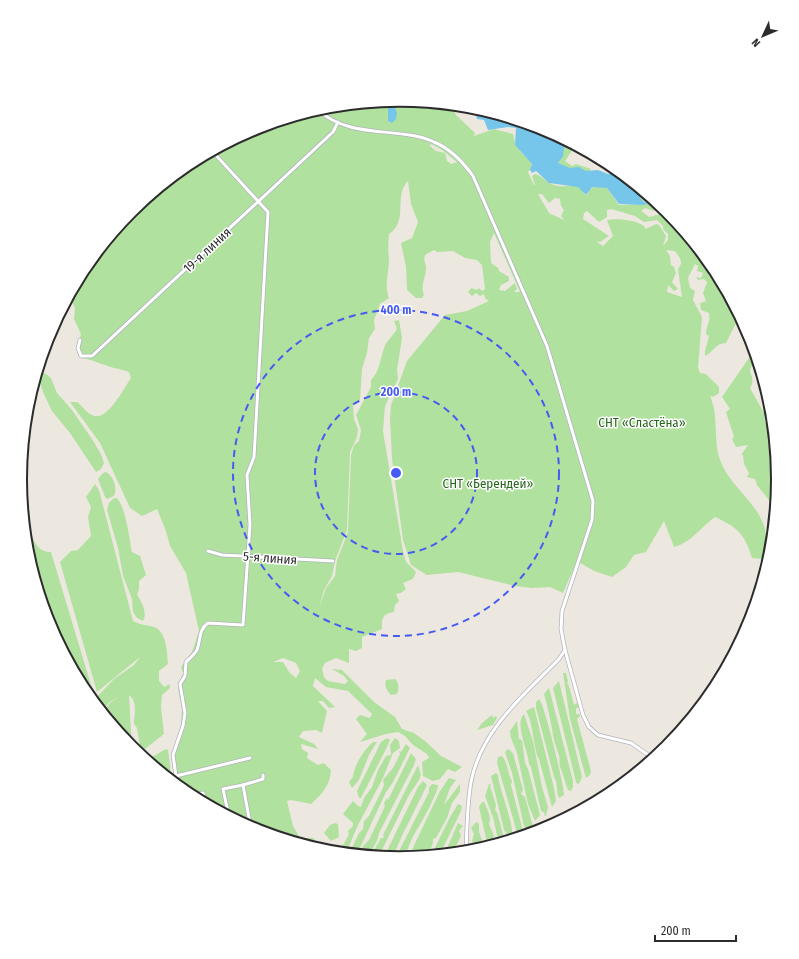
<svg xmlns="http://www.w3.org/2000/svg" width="799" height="959" font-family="'Fira Sans Condensed',sans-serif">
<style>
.green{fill:#b1e19e;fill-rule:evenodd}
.water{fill:#76c5eb}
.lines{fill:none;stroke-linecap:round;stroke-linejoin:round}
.minor-casing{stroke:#b2b4bf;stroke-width:4.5}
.minor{stroke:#fff;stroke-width:3}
.ring{fill:none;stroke:#455bf4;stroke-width:2;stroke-dasharray:7 5}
.labels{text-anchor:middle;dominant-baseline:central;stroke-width:3;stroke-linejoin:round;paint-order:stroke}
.street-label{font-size:13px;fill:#2c2c2c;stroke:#fff}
.park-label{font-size:13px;fill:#28681d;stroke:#fff}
.rim{fill:none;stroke:#2c2c2c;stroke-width:2}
.centre{fill:#455bf4;stroke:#fff;stroke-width:2}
.ring-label{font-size:12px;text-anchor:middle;font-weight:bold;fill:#455bf4;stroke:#fff;stroke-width:3;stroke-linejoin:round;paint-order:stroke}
</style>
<rect width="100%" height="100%" fill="#ede8df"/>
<!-- green -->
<g class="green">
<path d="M400,100L452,105L456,115L475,133L474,136L494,129L513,134C515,146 521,154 531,161L532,167L528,172L534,185H535L532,176L535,174C541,175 546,182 554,185C562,188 572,184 582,188L585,195H587C591,184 597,186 607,188L619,205L649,204L638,198L639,194L645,192L661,206L654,211L645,208L641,211L649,217C656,216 660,212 667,216L671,215L686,233L688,241L692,240L711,264V267C723,274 721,285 724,296L732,302L740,315L726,343C715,343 713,353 705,356V351L709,336L706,334C706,326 711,321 709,313L701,310L700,303L706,301L703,293L707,282L704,279L698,280L696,277L701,278L703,273L697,271L698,266L695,264L688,278L690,288L695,291L693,300L702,317L698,368L700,373L706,374L719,387V393L713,397L710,396C719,416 713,439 720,460C734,497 779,512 763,559L752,558C745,534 737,527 715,517C701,527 691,543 674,547L664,521L646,552L634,555L626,567L612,577L594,571L577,561L563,593L550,587L532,588L515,586L458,572L427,575L411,565L403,540L392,459L390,418L391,405L407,361L445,315L467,311L489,301L485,298L484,294L480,296L476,293L472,296L468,292L471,288L477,290L479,288L482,291L485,289L482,265L477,260L465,258L453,251L437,252L434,250L425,255C423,261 426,263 426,268C426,278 420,285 424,295L422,298H416L407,290L406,267L401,243L412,238L418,222L411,204L408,181C393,196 409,221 389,234C388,245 388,249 389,259C389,273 384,285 389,298L380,304L374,320L375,329L369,338L367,353L362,369L360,400L353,406L354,419L358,429L357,437L350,452L347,530L335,561L332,576L324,590L319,608L326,588L335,576L337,560L348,532L351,455L354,445L359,441L361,430L356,415L371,387V380C380,371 380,359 384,348C386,341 393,336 397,329L394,321L399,320L402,338L397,370L398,379L385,406L383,431L403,551L406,562L416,572L413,579L403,583L406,589L401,593L396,594L399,601L395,605L394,612C382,614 382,618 382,629L362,637V648L356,651L349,649V663L336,658L325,663L322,669L324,677L328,681L345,684L348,681L344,676L332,669L342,670L374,702L395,717L402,729L414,733L425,741L441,756L462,767L455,772L448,769L440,779L433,781L423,776L422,762L429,758L427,754L413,745L405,736L398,732L386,734L360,742L367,734L356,719L360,715L370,718L372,714L348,691L326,687L315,678L313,686L335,707L329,708L323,701H318L327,711L322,733L316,730L303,731L299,737L314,744L318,749L301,744L302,749L308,753L307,758L318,765L324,763L331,770C330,786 322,794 311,804L291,800L287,801L293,826L300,838H314L317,845L314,848L254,830L188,795L175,784L172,753L180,734L182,709L178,689L183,673L181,667L192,652L199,631L186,573L170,546L166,531L157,509L142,516L130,508L100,443L70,402H77C83,406 86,413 92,415C107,423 123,389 131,378L129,372C122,369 115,369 108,366C98,363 91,359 81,358L77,349L81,334L74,319L75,308L69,296L84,268L131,211L189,164L254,129L322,108ZM431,144L442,150L457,162L451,164L447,161L445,153L436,151L430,146ZM538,194H542L549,203L555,198L560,199L561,206L564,210L561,216L564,220L549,213ZM611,209L635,216L644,222L657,220L663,226V229L668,234V240L663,246L666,236L659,225L656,224L646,229C642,220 616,218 607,220L613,236L603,246L596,241L600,242L609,236L583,219L584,213L587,211L599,222L607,217V210ZM494,233L520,292H514L517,289L515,283L505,291L499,290L501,285L509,281V277L499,271L498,268L491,263L490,242ZM666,250L675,251C680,258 684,262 678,269L682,297L667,292L668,285L674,291L678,289L672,282L676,273L674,267L671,265L670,256ZM283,658L296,663L300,671L296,678L289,672L283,662H273Z"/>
<polygon points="565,140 570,142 573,149 565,161 572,166 576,164 591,169 589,172 571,169 557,163"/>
<path d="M753,352L756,353L755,365H752L750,370C751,377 755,380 750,388L764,413L765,422L769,426L770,432L775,434L779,480L776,513L772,504L757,485L755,479L747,477L749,473L744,464L743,455H741L748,445L736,447L732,439L734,437L726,412L730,409L722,397Z"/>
<polygon points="41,372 46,374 51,378 57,393 72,410 92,439 101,454 104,463 101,469 96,472 70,433 52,411 43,392 38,376"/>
<path d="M106,472C113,476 118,487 114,496L107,499L105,497L98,479L103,473Z"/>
<path d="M95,484L99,490L133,621C140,625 147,625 154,627C167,632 167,653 168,664L159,671V681L164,687L170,684V688L162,695L161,707L164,734L141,752L137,728L134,724C134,714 138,702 129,695L132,749L102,713L110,703L119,696L110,702L101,711L93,701L114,679L134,665L140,657L97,692L60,562L71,551L78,550L91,536L88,517L91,507L86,497Z"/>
<path d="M114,498H116C125,502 130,542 132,552L140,556L146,575L139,581V590L137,594C141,602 148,612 143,621L137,618L133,612L132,599L123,576L118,548L107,510L109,503Z"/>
<path d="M28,527C32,537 37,553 51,552L94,695L91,699L84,690L49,625L27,553L25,530Z"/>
<polygon points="563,673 566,673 568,681 567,683 569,686 574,705 577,703 579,704 578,708 576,708 576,714 579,714 580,716 577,719 591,771 590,775 586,778 570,719"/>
<path d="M395,679C399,682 399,689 397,694L391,695C387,691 384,686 386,680Z"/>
<polygon points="559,681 582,777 579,784 576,783 575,778 553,688"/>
<path d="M549,688L573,781V787L571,791L568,790C565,782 563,773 560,767C559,763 560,759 559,755C557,750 554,741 553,735C551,722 548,708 544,694Z"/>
<path d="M539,699C544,702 564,785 564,795L559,798C556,790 558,784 554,777L536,708V702Z"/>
<path d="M534,707L554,788L556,801L552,807L539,759C534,753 533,720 526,711Z"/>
<path d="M524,714L533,741L542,787L548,807L546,816L544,815L545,813L541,811L531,767L529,764C528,750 514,724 524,714Z"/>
<polygon points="492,715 493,718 496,716 497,718 493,725 477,730 482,723"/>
<polygon points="517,721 519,739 522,740 525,763 528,769 540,815 535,821 528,804 517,753 511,738 510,731"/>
<polygon points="387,738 390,740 388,745 361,798 359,798 357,791 381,742"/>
<polygon points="395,738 399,741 400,748 393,753 383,778 358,825 346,853 339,853 349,834 348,831 353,826 353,823 343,814 353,801 358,806 361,807 364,798 372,787 378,770 386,756 391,755 390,745"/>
<path d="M373,742H377L369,755L359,780L352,788L349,782L353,777C354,765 364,750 373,742Z"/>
<path d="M406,744L410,748C405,757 392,787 386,792L360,848L356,855L349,854L359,833L363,829L364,821L369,816L382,790L384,785L383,780L393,768L400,754L399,751L401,752Z"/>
<polygon points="166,749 168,750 172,781 148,762 150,758"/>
<polygon points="508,749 513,753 523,790 521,794 525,797 532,823 532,826 527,830 524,826 512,773 505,752"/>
<polygon points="411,753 416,759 414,765 379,833 377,841 368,856 360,855 363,846 369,840 385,806 384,803 387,798 388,800"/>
<path d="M502,756C508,762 507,773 512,781L511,785L523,831L520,833H517L514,822L497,763L498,757Z"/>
<polygon points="418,765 421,775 419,780 409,795 380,854 378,857 371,856 381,838 384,838 383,835"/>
<path d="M496,773L498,775C499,789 517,830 511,840L504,830L491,776Z"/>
<path d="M449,778L456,780L450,788L444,805L460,784V792L452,803L447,818L436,838L433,839C434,844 429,852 426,856L408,858L440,791Z"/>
<path d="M423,781L427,785L407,826C401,836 398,848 391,858L384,857L418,787Z"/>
<path d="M432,784L438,785C438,793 421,824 415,833C410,841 408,851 403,859H395L429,792V788Z"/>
<polygon points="489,784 491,784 490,786 496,805 495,811 497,812 505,842 499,844 493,817 485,796"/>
<path d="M482,802H484C487,808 492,818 489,824L494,836L492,841L495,845L488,847L479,807Z"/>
<path d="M458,804L462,806L461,811C454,826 447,840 439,855L431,856L449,819Z"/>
<polygon points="476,822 479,824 479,832 485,848 478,850 472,841 474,834 471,828"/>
<polygon points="335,823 338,824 339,837 331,841 324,833 330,825"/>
<polygon points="458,823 463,826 459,831 461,836 452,854 444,855"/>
</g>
<!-- water -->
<g class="water">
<polygon points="386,101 389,105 394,105 397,113 396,119 392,123 388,121 388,107 382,102"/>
<polygon points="474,107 537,127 538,130 545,129 565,140 563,156 558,163 570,168 579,167 586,171 598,170 608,174 624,175 646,193 641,194 640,198 644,202 649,203 644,205 619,204 607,188 592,187 586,195 578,187 549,183 536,171 532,173 530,170 532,164 515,145 516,128 508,127 488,130 484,120 477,119"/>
</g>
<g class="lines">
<defs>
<g id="minor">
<path d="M318,110C351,140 399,126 434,142C451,149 463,162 473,176L547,346L593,501L592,520L562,611L561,629L565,650L583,715L589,727L598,735L631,743L654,759"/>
<polyline points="80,340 78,348 81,356 92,356 333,132 338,122"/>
<polyline points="208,551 222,555 333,561"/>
<path d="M176,776L173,755L183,726L185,713L180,684L185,676L186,662C190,658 194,655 197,650C201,640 198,630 208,623L243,625L250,525L247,475L254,457L268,212L213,152"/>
<polyline points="177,785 176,776 250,758"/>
<polyline points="190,796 203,793 206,804"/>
<polyline points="229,817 223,789 243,785"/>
<polyline points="251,829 243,785 263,779 263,775"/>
<path d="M466,852C467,829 467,805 471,782C481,730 524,695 559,659L565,650"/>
</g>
</defs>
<!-- minor casing -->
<use href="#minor" class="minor-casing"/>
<!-- minor -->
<use href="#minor" class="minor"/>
</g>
<!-- distance rings -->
<g class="ring">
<circle cx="396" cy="473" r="81"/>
<circle cx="396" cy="473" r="163"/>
</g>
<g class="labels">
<!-- street labels -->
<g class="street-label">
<text transform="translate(207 250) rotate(-43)">19-я линия</text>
<text transform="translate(270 558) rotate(4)">5-я линия</text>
</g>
<!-- park labels -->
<g class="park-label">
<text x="642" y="422">СНТ «Сластёна»</text>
<text x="488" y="483">СНТ «Берендей»</text>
</g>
</g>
<!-- crop -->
<path d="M0 0H799V959H0ZM27 479a372 372 0 1 1 744 0a372 372 0 1 1-744 0Z" fill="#fff" fill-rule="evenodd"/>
<path class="rim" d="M27 479a372 372 0 1 1 744 0a372 372 0 1 1-744 0Z"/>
<circle cx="396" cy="473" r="6" class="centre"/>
<g class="ring-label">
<text x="396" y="314">400 m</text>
<text x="396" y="396">200 m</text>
</g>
<!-- north arrow -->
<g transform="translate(763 36) rotate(226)" stroke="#ffffff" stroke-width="3" paint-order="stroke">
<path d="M0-3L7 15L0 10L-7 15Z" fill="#2c2c2c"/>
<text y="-6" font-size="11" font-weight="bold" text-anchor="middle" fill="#2c2c2c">N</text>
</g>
<!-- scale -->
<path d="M655 935v6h81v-6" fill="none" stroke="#2c2c2c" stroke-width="2"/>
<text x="661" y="935" font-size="12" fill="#2c2c2c" stroke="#ffffff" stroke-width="3" paint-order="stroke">200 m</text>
</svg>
